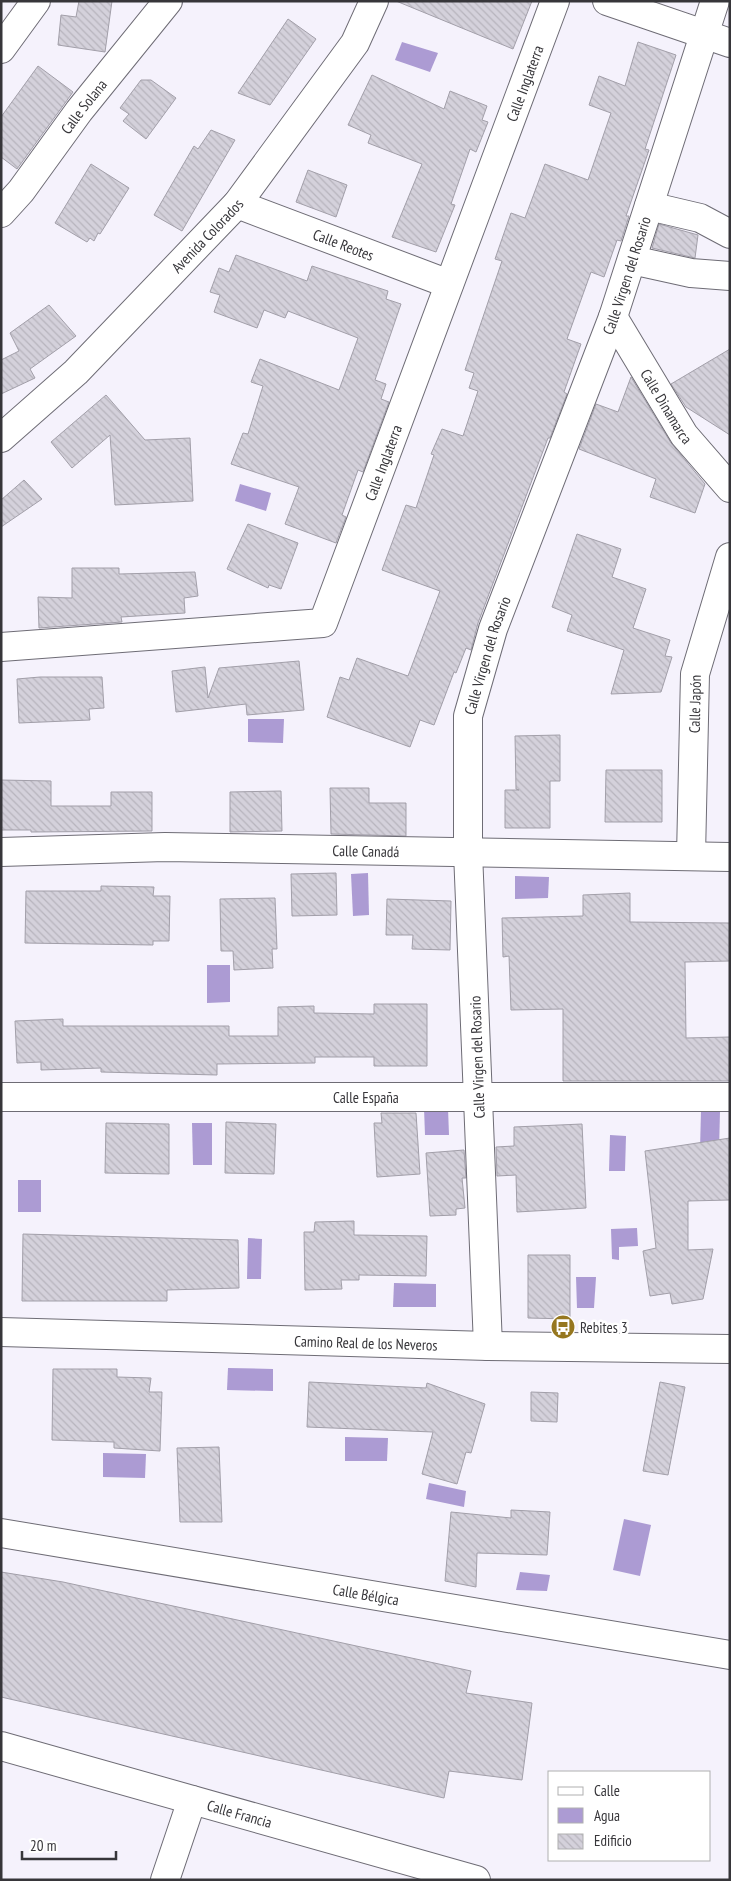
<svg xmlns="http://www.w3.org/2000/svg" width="731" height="1881" font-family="'PT Sans Narrow',sans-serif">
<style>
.water{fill:#ac9bd3}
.building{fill:url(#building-back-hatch);stroke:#a29fa9}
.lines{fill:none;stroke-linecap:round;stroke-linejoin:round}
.street-casing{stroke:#6e6c75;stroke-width:30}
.secondary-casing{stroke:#6e6c75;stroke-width:30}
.street{stroke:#fff;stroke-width:28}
.secondary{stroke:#fff;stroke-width:28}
.labels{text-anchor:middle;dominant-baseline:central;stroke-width:5;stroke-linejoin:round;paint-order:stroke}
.street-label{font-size:15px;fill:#37363a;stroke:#fff}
.poi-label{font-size:15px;fill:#37363a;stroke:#fff;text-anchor:start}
</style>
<defs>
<pattern id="building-back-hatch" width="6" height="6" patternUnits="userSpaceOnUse" patternTransform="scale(1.25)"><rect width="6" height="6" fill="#d4d1db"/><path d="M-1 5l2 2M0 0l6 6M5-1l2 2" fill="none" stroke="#b7b4bd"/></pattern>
</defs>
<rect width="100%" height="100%" fill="#f5f2fc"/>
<!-- water -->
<g class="water">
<polygon points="402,42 438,53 430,72 395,60"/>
<polygon points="240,484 271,493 266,511 235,501"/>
<polygon points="248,719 284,719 283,743 248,742"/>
<polygon points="368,873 369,915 353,916 351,874"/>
<polygon points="515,876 549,877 548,898 515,899"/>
<polygon points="207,965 230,965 230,1002 207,1003"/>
<polygon points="424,1108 448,1108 449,1135 425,1135"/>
<polygon points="701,1110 720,1111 719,1151 700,1150"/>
<polygon points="192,1123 212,1123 212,1165 193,1165"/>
<polygon points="610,1135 626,1136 625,1171 609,1171"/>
<rect x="18" y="1180" width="23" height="32"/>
<polygon points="637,1228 638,1246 619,1247 619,1260 612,1259 611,1229"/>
<polygon points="248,1238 262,1239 261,1279 247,1279"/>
<polygon points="576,1277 596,1277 594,1308 577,1308"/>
<polygon points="394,1283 436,1284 436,1307 393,1307"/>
<polygon points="228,1368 273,1369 273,1391 227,1390"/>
<polygon points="345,1437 388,1438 387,1461 345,1461"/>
<polygon points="103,1453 146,1454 145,1478 103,1477"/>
<polygon points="429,1483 466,1491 464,1507 426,1499"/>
<polygon points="624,1519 651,1525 640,1576 613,1570"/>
<polygon points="520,1572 550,1575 547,1591 516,1590"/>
</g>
<!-- building -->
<g class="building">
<polygon points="79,1 112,1 105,52 58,45 61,15 76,17"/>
<polygon points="396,1 532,1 513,49"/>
<polygon points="288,19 316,39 270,105 238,93"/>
<polygon points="638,42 676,55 645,149 649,150 626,216 629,216 621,241 617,240 604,277 591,272 567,339 581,344 564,392 567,394 550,438 548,438 478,623 471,650 466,648 456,673 454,672 434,725 420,720 410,747 327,717 340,677 349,680 357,658 408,676 440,591 382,570 406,505 416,508 434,455 431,454 442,429 463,436 478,391 469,388 474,373 465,370 502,261 495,259 511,213 525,218 545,164 588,180 611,113 589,105 599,76 625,86"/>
<polygon points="38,66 73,92 17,169 1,157 1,117"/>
<polygon points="372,75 444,109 450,91 487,106 482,120 488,122 476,152 470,149 451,204 455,205 436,252 392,237 422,164 368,143 371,135 348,125"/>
<polygon points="141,80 151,80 176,98 146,139 123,121 129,114 120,108"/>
<polygon points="211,130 235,140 182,231 154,215 194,146 198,149"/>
<polygon points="91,164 129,188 100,234 98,233 94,241 90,238 87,242 55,223"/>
<polygon points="308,170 347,185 336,217 296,202"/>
<polygon points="659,224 698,235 695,258 652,248"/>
<polygon points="236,255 307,281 312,266 388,291 386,299 401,304 375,380 386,384 381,399 389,402 363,472 358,470 342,515 346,517 336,543 285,524 299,487 231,464 243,433 248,434 263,386 251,382 260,359 339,390 358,338 288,311 285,318 264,310 257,328 214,312 220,295 210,292 219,268 229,272"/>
<polygon points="49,305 76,336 30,369 35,378 1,394 1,360 19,351 10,333"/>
<polygon points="730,349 730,435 686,407 671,384"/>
<polygon points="631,377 671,443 705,484 695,513 650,497 656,479 579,449 596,404 618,412"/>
<polygon points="106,395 145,440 190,438 193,501 115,505 110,435 72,468 51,442"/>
<polygon points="24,480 42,499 1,527 1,500"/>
<polygon points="248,524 298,543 281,589 269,585 268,588 227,569"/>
<polygon points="577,534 621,549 612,577 646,589 633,628 670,640 665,656 672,657 661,692 611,694 624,650 567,631 572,615 552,607"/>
<polygon points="72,568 119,568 119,574 195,572 198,596 184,598 185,613 121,617 122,622 39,628 38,597 72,598"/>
<polygon points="299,661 304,710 247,715 246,704 176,712 172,671 205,667 208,698 219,668"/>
<polygon points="40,677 102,677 104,708 89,709 90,720 19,723 17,679"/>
<polygon points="560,735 560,781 550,781 550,828 505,828 505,790 519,790 516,789 515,736"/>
<polygon points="606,770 662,770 662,822 605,822"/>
<polygon points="1,780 51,781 51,806 111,806 111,792 152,792 152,831 31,832 31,830 1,830"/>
<polygon points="330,788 369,788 369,803 406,803 406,836 331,834"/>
<polygon points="281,791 282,831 230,832 230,792"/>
<polygon points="336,873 337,915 292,916 291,874"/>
<polygon points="101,886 154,887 153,896 170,896 169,941 153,941 153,945 25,943 26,891 101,891"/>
<polygon points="630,893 630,922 730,923 730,961 685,962 686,1038 730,1037 730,1081 563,1081 563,1009 511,1010 509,956 503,957 502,918 583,916 583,895"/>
<polygon points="275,898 277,949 272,949 273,968 234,970 233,951 221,951 220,899"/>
<polygon points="387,899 451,901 450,950 412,949 413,935 386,935"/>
<polygon points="374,1004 427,1004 427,1066 374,1066 374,1057 315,1057 315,1063 217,1064 217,1075 101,1072 101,1068 41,1070 41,1062 17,1063 15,1021 63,1019 63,1026 229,1026 229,1036 278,1036 278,1007 314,1006 314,1013 374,1014"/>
<polygon points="381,1113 416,1113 420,1174 377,1177 374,1123 382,1123"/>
<polygon points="226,1122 276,1124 274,1174 225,1173"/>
<polygon points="106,1123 169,1124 169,1174 105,1173"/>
<polygon points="582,1124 586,1208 517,1212 516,1175 497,1176 496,1147 514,1146 514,1127"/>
<polygon points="730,1138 730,1200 688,1201 688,1250 713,1249 703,1299 672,1304 670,1293 650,1296 643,1251 656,1248 645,1151"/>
<polygon points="464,1150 466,1178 462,1178 465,1208 456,1209 456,1215 430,1216 426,1153"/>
<polygon points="354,1221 354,1235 427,1236 426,1276 359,1275 359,1280 341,1280 342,1289 305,1290 304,1232 314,1232 315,1222"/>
<polygon points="23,1234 238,1240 239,1288 167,1290 167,1301 22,1301"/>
<polygon points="528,1255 570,1255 570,1319 528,1318"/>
<polygon points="53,1369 117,1369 117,1377 151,1378 149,1392 162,1392 160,1451 114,1448 114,1442 52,1440"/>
<polygon points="309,1382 426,1388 427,1383 485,1404 471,1453 466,1452 457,1484 422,1474 433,1432 307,1427"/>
<polygon points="660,1382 685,1387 668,1475 643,1471"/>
<polygon points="531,1392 558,1393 557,1422 531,1421"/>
<polygon points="219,1447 222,1522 180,1522 177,1448"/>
<polygon points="511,1510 550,1512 547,1555 477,1553 476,1587 445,1581 451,1512 511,1518"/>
<polygon points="1,1572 63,1582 471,1671 466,1693 532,1703 522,1780 449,1771 444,1798 1,1697"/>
</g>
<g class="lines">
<defs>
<g id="street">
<polyline points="1,49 36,1"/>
<path id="s1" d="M237,204L449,284"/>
<polyline points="649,206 700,218 730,234"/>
<path id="s2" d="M1,213L21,191L79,111L168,1"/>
<polyline points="632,260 691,273 730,276"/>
<path id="s3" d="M1,647L323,623L555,1"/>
<path id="s4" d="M1,852L165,847L730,857"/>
<path id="s5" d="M691,856L695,674L730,557"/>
<path id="s6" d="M1,1097H730"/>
<path id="s7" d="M1,1533L730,1655"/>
</g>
<g id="secondary">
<polyline points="607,1 730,43"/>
<path id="s8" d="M613,317L684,435L730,488"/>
<path id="s9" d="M1,438L76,372L237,204L355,43L374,1"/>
<path id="s10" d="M1,1332L488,1346L730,1349"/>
<path id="s11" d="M488,1346L468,852V716L493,629L613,317L715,1"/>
<path id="s12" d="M1,1746L476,1880"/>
<polyline points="165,1880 192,1800"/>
</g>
</defs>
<!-- street casing -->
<use href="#street" class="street-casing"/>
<!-- secondary casing -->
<use href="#secondary" class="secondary-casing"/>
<!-- street -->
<use href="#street" class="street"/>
<!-- secondary -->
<use href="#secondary" class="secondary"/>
</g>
<!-- icons -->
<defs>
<symbol id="bus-disc" viewBox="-11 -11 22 22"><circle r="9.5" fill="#96771f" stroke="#fff"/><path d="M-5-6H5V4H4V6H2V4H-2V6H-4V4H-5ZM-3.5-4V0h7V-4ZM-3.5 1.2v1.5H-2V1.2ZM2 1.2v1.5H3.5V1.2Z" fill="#fff"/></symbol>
</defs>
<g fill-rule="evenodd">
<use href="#bus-disc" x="549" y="1313" width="28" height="28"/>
</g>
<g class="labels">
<!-- street labels -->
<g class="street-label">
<text stroke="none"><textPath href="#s3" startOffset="899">Calle Inglaterra</textPath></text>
<text stroke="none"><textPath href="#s2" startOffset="135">Calle Solana</textPath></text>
<text stroke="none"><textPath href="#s9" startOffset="289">Avenida Colorados</textPath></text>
<text stroke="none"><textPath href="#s1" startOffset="114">Calle Reotes</textPath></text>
<text stroke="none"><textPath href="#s11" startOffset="1099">Calle Virgen del Rosario</textPath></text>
<text stroke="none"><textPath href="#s8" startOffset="104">Calle Dinamarca</textPath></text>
<text stroke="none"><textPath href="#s3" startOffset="494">Calle Inglaterra</textPath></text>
<text stroke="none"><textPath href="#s11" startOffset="694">Calle Virgen del Rosario</textPath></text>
<text stroke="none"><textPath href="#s5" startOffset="152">Calle Japón</textPath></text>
<text stroke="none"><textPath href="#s4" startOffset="365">Calle Canadá</textPath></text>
<text transform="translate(477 1057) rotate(-92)">Calle Virgen del Rosario</text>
<text stroke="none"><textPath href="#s6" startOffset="365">Calle España</textPath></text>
<text stroke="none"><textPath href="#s10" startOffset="365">Camino Real de los Neveros</textPath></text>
<text stroke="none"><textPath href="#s7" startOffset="370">Calle Bélgica</textPath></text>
<text stroke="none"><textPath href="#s12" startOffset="248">Calle Francia</textPath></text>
</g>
<!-- poi labels -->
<g class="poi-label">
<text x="580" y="1327">Rebites 3</text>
</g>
</g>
<!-- border -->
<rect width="731" height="1881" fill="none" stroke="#37363a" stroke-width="5"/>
<!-- legend -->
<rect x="548" y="1771" width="162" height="90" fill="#ffffff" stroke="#afafb0"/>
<rect x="558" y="1787" width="25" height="8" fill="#ffffff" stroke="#afafb0"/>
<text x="594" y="1796" font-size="15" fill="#37363a">Calle</text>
<rect x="558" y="1808" width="25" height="15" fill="#ac9bd3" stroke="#afafb0"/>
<text x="594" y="1821" font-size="15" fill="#37363a">Agua</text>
<rect x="558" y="1834" width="25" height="15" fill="url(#building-back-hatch)" stroke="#afafb0"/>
<text x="594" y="1846" font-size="15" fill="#37363a">Edificio</text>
<!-- scale -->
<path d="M22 1851v8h94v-8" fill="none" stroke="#37363a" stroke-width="2.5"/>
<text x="30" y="1851" font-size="15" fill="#37363a" stroke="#ffffff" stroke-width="4" paint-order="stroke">20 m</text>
</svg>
